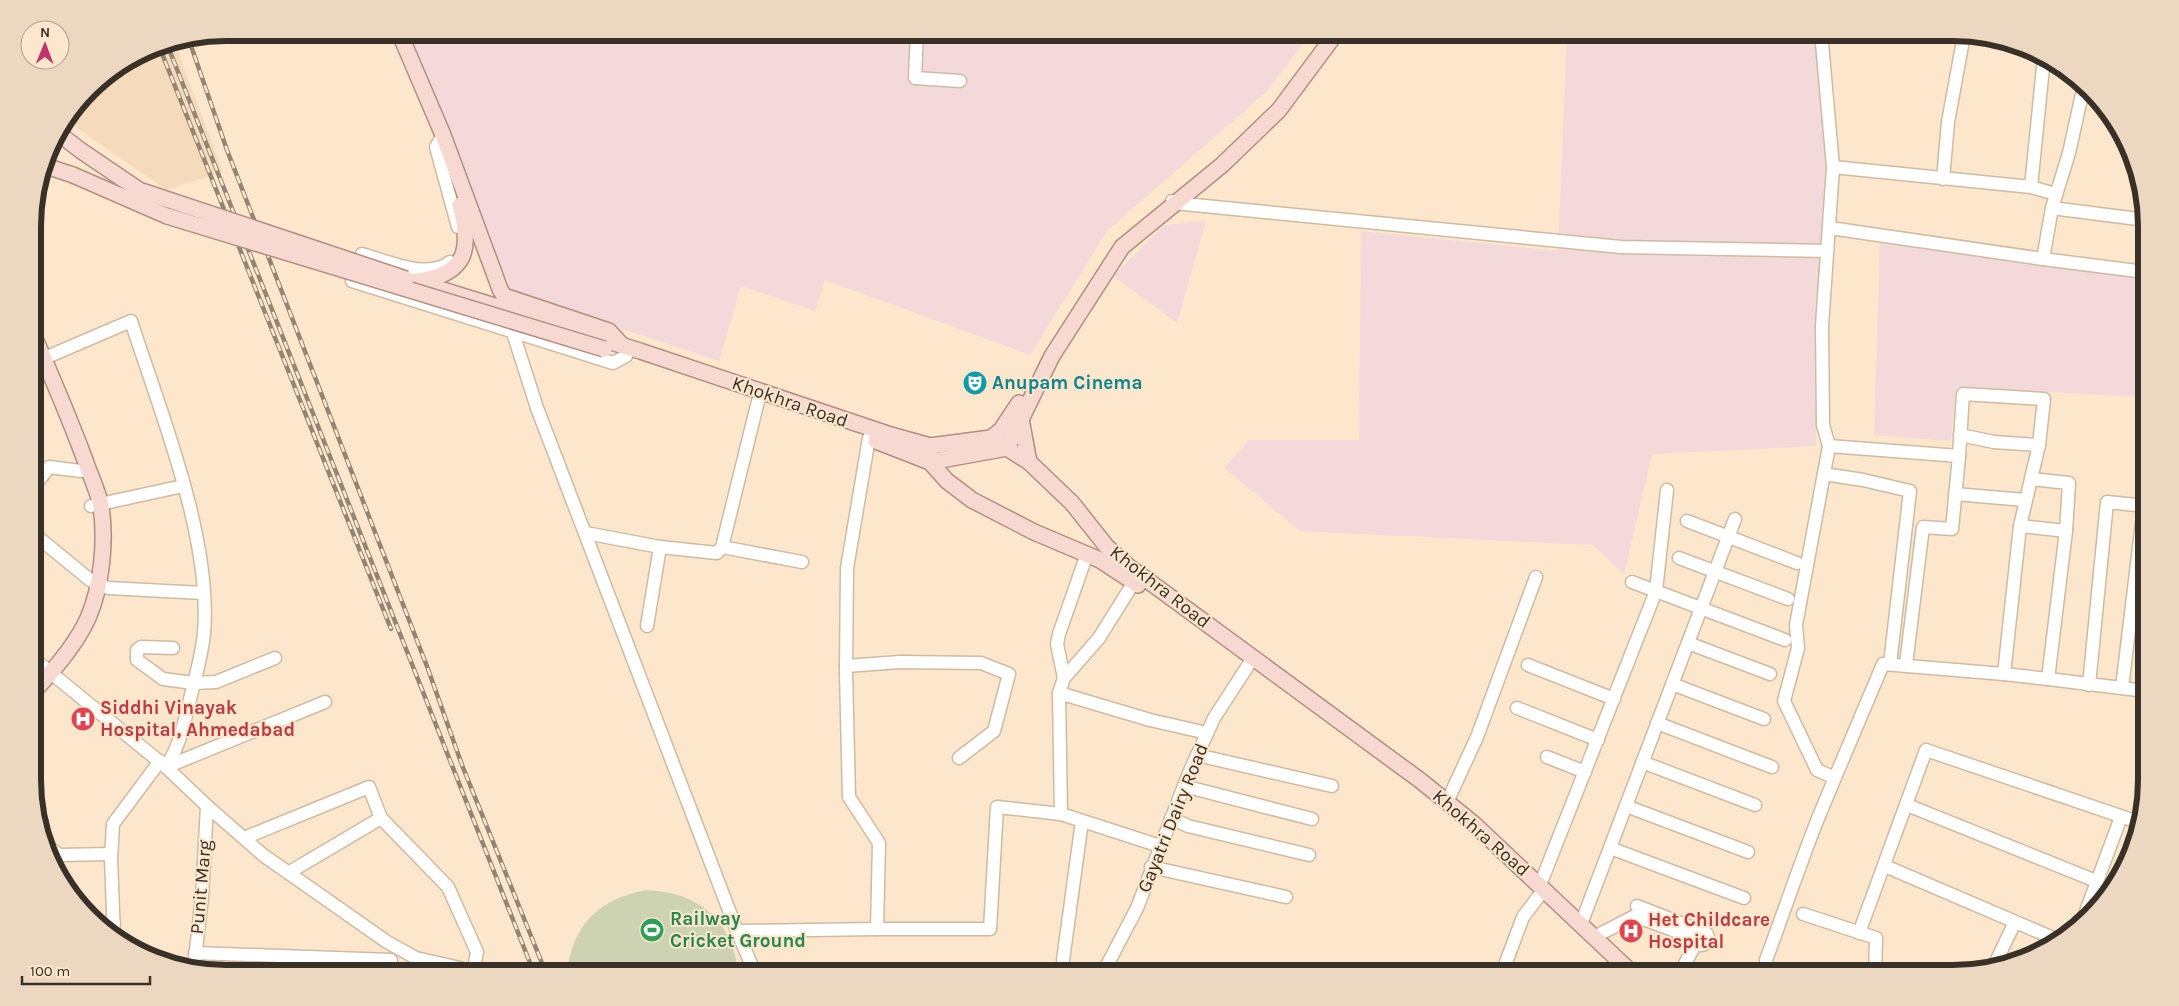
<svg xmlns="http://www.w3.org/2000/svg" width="2179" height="1006" font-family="Karla,sans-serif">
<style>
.built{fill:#f5dbbb}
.industrial{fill:#f4d9da}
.green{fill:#ccd2b2}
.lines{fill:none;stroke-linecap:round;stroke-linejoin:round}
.minor-casing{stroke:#cebba1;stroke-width:15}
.major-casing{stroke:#b28e81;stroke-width:18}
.minor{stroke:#fff;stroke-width:12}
.major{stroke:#f8d9d1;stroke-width:15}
.rail-casing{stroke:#938574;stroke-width:4.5}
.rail{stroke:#fce7cd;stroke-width:2.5;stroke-dasharray:8;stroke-linecap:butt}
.major-bridge-casing{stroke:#b28e81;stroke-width:18;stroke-linecap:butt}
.major-bridge{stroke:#f8d9d1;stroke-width:15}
.labels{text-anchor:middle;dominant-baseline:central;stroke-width:4;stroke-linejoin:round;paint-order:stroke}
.culture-label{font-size:19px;font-weight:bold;fill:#0d838f;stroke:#fce7cd;text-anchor:start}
.street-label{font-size:19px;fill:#393127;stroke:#fce7cd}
.health-label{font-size:19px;font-weight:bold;fill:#be3a42;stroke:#fce7cd;text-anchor:start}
.leisure-label{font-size:19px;font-weight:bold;fill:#27864d;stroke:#fce7cd;text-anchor:start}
.rim{fill:none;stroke:#393127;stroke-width:6}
</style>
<rect width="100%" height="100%" fill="#fce7cd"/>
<!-- built -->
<polygon class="built" points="175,43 223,172 166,190 67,121 98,81 152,47"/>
<!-- industrial -->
<g class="industrial">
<polygon points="408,33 1311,33 1266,92 1107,231 1030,355 825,280 815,311 741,286 719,361 514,293 497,260"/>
<polygon points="1567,33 1814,33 1824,126 1825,195 1821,229 1816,446 1652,454 1624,575 1593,545 1300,531 1224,468 1249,440 1359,440 1361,231 1558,251"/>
<polygon points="1206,221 1177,323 1113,276 1165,225"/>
<polygon points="1880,243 2139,277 2137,397 1956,387 1951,441 1874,435"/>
</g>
<!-- green -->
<path class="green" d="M646,890C698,892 733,920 738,973H567C572,925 599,899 646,890Z"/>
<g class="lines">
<defs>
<g id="minor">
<polyline points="917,32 915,78 960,81"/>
<polyline points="1821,32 1833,167 1822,326 1823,425 1829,446"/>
<polyline points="2084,85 2069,153 2052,208 2043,259 2145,272"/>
<polyline points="443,135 436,147 458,227"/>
<polyline points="1833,167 2031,187 2044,57"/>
<polyline points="1943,179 1948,122 1964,35"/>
<polyline points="2031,187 2055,194"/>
<polyline points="1172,201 1174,203 1621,247 1826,251"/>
<polyline points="2052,208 2138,219"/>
<polyline points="1830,228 2043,259"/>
<path d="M450,262C427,280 387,261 362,254L352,281L613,363L626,356"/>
<polyline points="514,336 537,408 737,931 877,929"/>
<path d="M33,363L131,321C160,411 212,538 204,633C202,655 195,678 190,699C184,723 180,746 166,767"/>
<polyline points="1960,435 1994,442 2039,445"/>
<polyline points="869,438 847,568 846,672 849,797 879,843 877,929 990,929 997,807 1061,814 1160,846"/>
<polyline points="1824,474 1863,480 1910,491 1890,664"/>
<polyline points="34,487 49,467 81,471"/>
<polyline points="1955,494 2025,500"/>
<polyline points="91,506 183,486"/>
<polyline points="1687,521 1797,563"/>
<polyline points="2020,526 2066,531"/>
<polyline points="586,533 660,547 717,553 722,547 758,401"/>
<polyline points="34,534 90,580 108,588 203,593"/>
<polyline points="722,547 802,562"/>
<polyline points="1679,558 1788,599"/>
<polyline points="1632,582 1785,640"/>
<polyline points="647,626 660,547"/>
<polyline points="1688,643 1770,674"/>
<polyline points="173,648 141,647 137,650 137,660 163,679 194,683 216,682 275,658"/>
<polyline points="34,659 166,767 207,806 263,855 387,942 416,958 460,968 474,973"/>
<polyline points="1906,664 1923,527 1952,529 1959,456"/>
<polyline points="1528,665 1614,699"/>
<polyline points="846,666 900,662 981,663 1009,674 994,731 959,758"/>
<polyline points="2004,674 2048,679 2066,531 2069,483 2031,479"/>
<polyline points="1064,678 1057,644 1059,634 1087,554"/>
<polyline points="2048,679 2146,691"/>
<polyline points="1672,684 1764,719"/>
<polyline points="2089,685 2107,502 2146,506"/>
<polyline points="2122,688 2144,506"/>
<polyline points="1059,693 1064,678 1099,638 1134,582"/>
<polyline points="1517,708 1598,740"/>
<polyline points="1657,723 1772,767"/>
<polyline points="1197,755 1332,786"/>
<polyline points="1547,757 1585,772"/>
<polyline points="1642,762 1755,805"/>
<polyline points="166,767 325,702"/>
<polyline points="1184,786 1312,819"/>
<polyline points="1447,802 1477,737 1536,577"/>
<polyline points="1907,805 2096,881"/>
<polyline points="1626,806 1748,852"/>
<polyline points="1061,814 1059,693 1150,720 1207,733"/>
<polyline points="381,818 448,887 477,952 473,973"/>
<polyline points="1171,818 1188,826 1309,855"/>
<polyline points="244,838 369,787 381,818 288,873"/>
<polyline points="44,843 59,855 111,854"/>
<polyline points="1610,848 1744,898"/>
<polyline points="1885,866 2060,941"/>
<polyline points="1151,867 1286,897"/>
<polyline points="1540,885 1656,591 1667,490"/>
<polyline points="1637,906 1701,931"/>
<polyline points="1803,914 1876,938 1875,973"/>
<polyline points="2082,922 2121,817"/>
<polyline points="97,923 114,923"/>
<polyline points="1581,924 1735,519"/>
<circle cx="1701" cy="938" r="7"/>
<polyline points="737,931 755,973"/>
<polyline points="1859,933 1926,750 2138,822"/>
<polyline points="114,937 111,859 113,824 160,761"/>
<polyline points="1594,937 1635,916 1694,938"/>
<polyline points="195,953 391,960"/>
<polyline points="1063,960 1082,821"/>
<polyline points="194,967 202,897 207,806"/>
<polyline points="1993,968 2015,922"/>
<polyline points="1103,973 1137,908 1189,773 1214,718 1253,658"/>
<polyline points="1502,973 1523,917 1539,896"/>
<polyline points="1680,973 1696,943"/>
<path d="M1766,973V960C1784,912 1800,863 1819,816C1840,765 1862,714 1883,664L2004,674L2020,526L2039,445L2044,399L1963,394L1959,456L1829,446L1796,625L1798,648L1784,701L1817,770L1835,778"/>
</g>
<g id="major">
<polyline points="399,32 443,135 500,289 504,296 609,331 622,345"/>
<polyline points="58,133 80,150"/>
<polyline points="46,166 73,175"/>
<polyline points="414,281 640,351 891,435 930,446 991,438 1029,462 1072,503 1107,547 1128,566 1421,781 1474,824 1632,973"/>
<path d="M418,281C467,274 472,249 460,205"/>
<path d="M33,334C51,375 69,417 85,460C90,475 98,491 101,506C106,541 102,586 88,618C76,645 54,670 34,691"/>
<polyline points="1021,419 1029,462"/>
<polyline points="991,438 1001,430 1019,403"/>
<polyline points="876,441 930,462 947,481 972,500 1034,532 1100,560 1138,585"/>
<polyline points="930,454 930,462 1007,448 1052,356 1122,247 1222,165 1279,110 1337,32"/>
</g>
</defs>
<!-- minor casing -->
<use href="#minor" class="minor-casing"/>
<!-- major casing -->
<use href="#major" class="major-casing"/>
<!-- minor -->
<use href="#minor" class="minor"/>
<!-- major -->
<use href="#major" class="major"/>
<defs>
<g id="rail">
<polyline points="189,40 227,150 428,669 462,765 546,973"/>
<polyline points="167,44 534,973"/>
<polyline points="159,46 391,629"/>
</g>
</defs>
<!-- rail casing -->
<use href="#rail" class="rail-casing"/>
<!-- rail -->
<use href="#rail" class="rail"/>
<defs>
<g id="major-bridge">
<polyline points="80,150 139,190 406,279"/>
<polyline points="73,175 167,216 604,349"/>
</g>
</defs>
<!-- major-bridge casing -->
<use href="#major-bridge" class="major-bridge-casing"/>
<!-- major-bridge -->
<use href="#major-bridge" class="major-bridge"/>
</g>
<!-- icons -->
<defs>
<symbol id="theatre-disc" viewBox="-11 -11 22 22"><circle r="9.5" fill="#0f9aa8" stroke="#fce7cd"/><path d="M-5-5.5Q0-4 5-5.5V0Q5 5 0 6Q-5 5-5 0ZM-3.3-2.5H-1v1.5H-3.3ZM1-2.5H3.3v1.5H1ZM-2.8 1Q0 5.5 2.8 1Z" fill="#fff"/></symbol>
<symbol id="hospital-disc" viewBox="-11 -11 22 22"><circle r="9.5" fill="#e0444e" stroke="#fce7cd"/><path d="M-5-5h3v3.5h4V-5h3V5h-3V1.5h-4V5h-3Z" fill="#fff"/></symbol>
<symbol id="stadium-disc" viewBox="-11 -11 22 22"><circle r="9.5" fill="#2e9e5b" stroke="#fce7cd"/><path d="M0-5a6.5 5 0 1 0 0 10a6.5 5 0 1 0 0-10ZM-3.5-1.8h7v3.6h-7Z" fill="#fff"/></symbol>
</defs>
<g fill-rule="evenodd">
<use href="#theatre-disc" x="961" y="369" width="28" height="28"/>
<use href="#hospital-disc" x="69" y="705" width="28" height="28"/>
<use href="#stadium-disc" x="638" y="916" width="28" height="28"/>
<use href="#hospital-disc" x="1617" y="917" width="28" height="28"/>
</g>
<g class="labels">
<!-- culture labels -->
<g class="culture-label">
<text x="992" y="383">Anupam Cinema</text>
</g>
<!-- street labels -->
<g class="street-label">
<text transform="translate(790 402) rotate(19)">Khokhra Road</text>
<text transform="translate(1160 587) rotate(38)">Khokhra Road</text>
<text transform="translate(1173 818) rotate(-68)">Gayatri Dairy Road</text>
<text transform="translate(1481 833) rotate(41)">Khokhra Road</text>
<text transform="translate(201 887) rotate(-85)">Punit Marg</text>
</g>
<!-- health labels -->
<g class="health-label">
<text x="100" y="708">Siddhi Vinayak<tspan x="100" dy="22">Hospital, Ahmedabad</tspan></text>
<text x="1648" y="920">Het Childcare<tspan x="1648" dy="22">Hospital</tspan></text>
</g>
<!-- leisure labels -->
<g class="leisure-label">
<text x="670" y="919">Railway<tspan x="670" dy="22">Cricket Ground</tspan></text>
</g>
</g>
<!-- crop -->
<path d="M0 0H2179V1006H0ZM226 41H1953A185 185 0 0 1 2138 226V780A185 185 0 0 1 1953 965H226A185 185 0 0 1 41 780V226A185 185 0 0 1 226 41Z" fill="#ecd8c0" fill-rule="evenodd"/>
<path class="rim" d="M226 41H1953A185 185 0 0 1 2138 226V780A185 185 0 0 1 1953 965H226A185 185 0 0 1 41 780V226A185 185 0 0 1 226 41Z"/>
<!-- north arrow -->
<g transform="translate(45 45) rotate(1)"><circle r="24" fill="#fce7cd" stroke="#ae9e8b"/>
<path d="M0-4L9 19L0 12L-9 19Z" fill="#c0346a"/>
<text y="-8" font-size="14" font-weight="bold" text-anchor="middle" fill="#393127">N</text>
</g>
<!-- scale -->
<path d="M22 976v8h128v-8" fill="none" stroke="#393127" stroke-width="2.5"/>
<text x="30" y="976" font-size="15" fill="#393127" stroke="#fce7cd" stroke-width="4" paint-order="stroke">100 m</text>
</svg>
